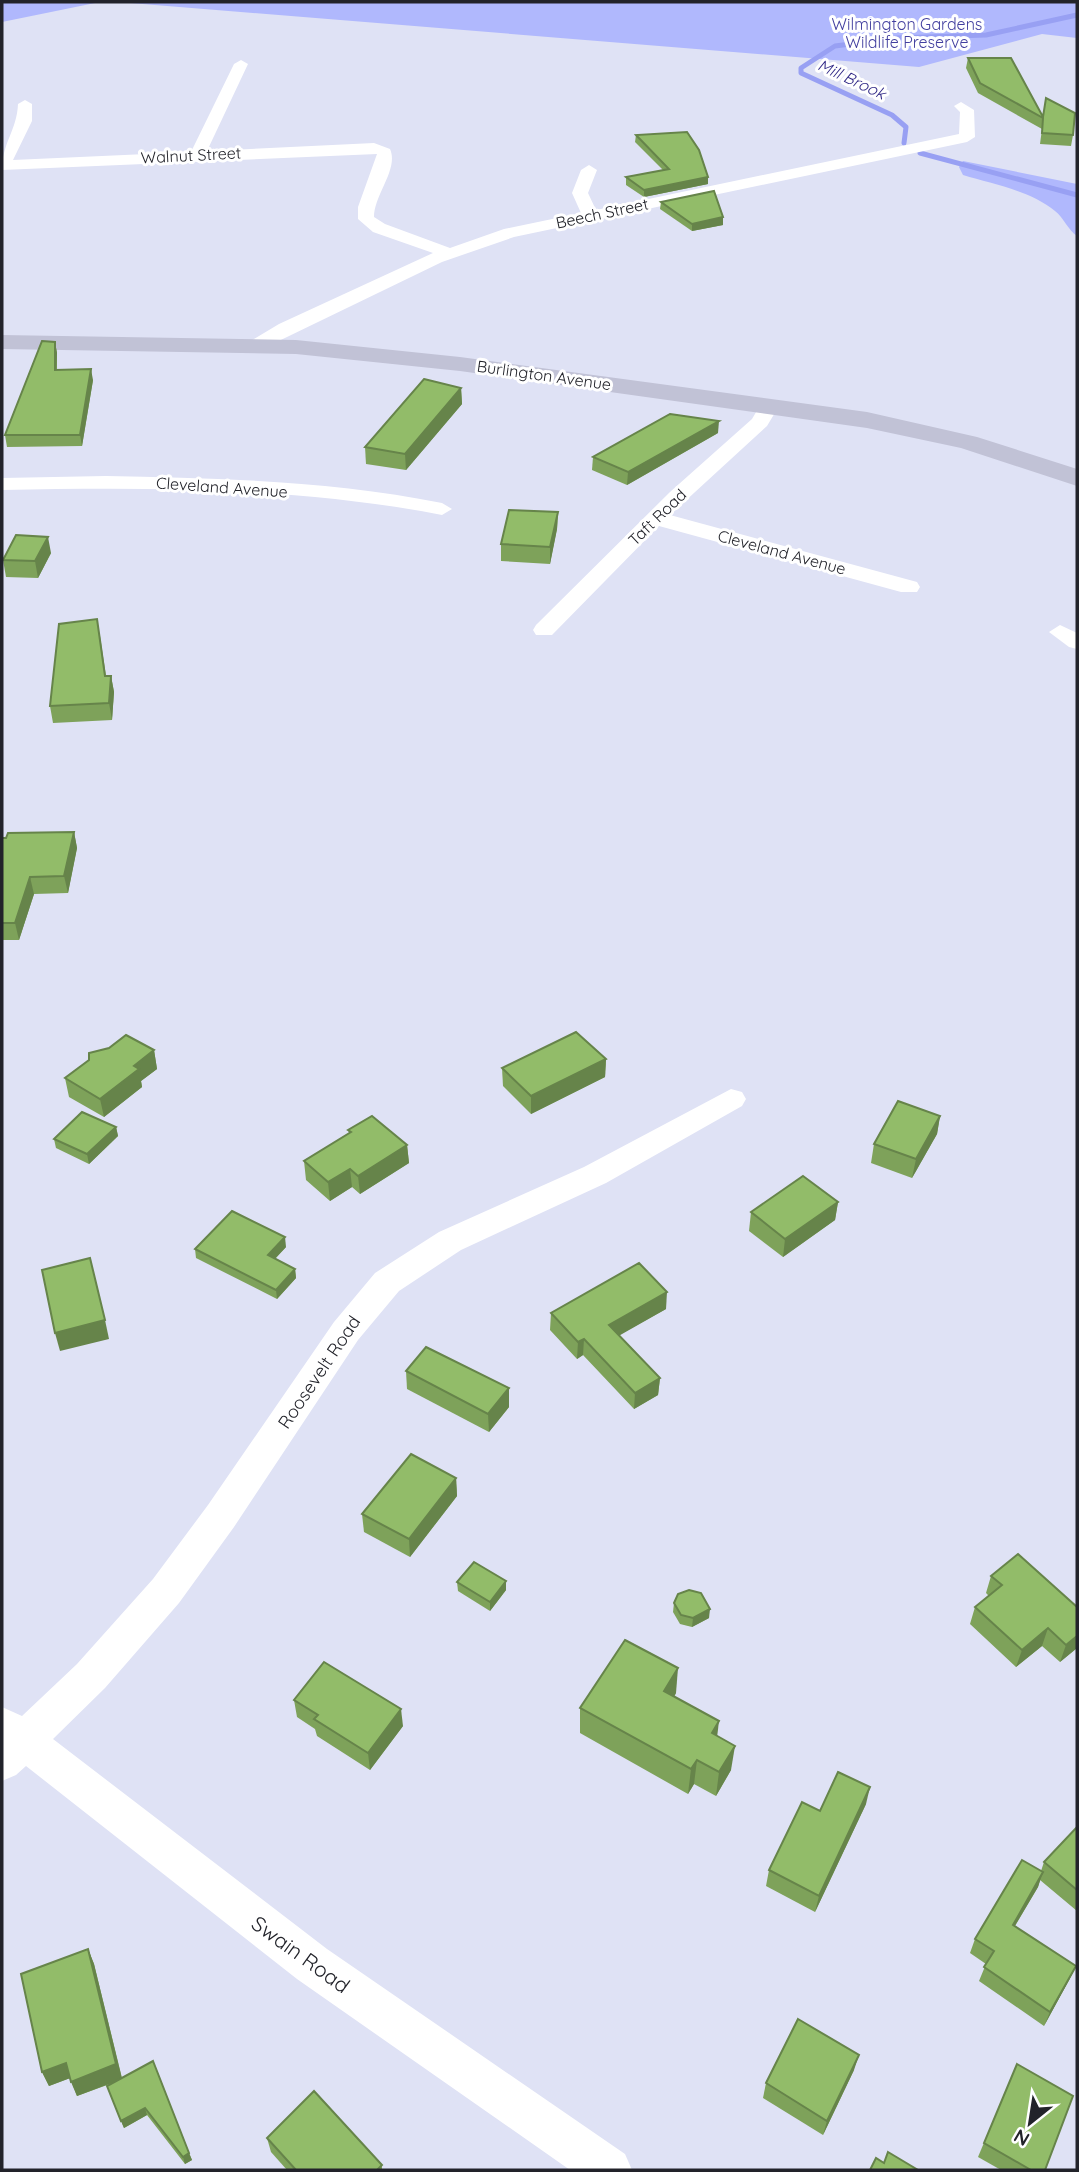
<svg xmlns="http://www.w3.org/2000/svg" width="1079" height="2172" font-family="Quicksand,sans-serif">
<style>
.green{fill:#b0b8fd}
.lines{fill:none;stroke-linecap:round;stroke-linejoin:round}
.stream{stroke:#98a0f3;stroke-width:5}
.minor{fill:#fff;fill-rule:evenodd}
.secondary{fill:#c1c2d6;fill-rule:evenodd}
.wall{fill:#7ea25a}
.shaded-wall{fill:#66844a}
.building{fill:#92bc69;stroke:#66844a;stroke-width:2}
.labels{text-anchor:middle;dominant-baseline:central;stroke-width:6;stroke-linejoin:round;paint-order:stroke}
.far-park-label{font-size:16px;fill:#423f9f;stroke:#fff}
.far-water-label{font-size:16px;font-style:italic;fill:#302886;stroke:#fff}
.far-street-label{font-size:16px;fill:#22232a;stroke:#fff}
.street-label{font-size:18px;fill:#22232a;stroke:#fff}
.near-street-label{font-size:21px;fill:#22232a;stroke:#fff}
</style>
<rect width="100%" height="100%" fill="#dfe2f5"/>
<!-- green -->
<g class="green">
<polygon points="2,2 100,2 2,22"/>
<polygon points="118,2 1077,2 1077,38 1042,34 919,67"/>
<path d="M963,161L1077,184V236C1068,230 1064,218 1055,211C1031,191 993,184 963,175L959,167Z"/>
</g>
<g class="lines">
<!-- stream -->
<g class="stream">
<polyline points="904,143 906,127 892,115 801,73 801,68 835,46 897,38 986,35 1077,15"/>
<polyline points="920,153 1077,195"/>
</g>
<!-- minor -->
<g class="minor">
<path d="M241,60L248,64L207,151L374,143L390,149C399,169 374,195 374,217L385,224L450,248L504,229L581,213L572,193L581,170L589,165L597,170L588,193L596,210L959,134L960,112L954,106L961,102L974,110L975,137L967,142L514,237L442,262L256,352L247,346L249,342L279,324L433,253L373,232L358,219V207L377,154L2,170C2,143 17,130 18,104L25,100L32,104V121L13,160L191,152L234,64Z"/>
<polygon points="769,400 779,406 767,426 670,515 917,582 920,587 917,592 901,592 659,526 552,635 536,635 533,630 536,625 670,492 752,419 762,402"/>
<path d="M106,476C217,478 332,481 442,503L452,509L442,515C300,487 146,487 2,490V478Z"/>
<polygon points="1060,625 1077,633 1077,649 1069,647 1049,632"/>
<polygon points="731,1089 742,1092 746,1099 742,1106 606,1183 461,1250 399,1291 358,1340 234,1527 179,1603 105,1688 53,1739 327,1949 625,2154 632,2170 570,2170 297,1979 26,1766 16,1775 2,1781 2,1707 22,1716 77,1664 153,1579 208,1505 334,1322 375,1273 439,1232 584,1167"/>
</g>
<!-- secondary -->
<polygon class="secondary" points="2,335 296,340 460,357 867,412 977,437 1077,469 1077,486 961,448 867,428 460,371 296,354 2,349"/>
</g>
<!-- wall -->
<g class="wall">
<polygon points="968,58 1043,117 1073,135 1071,146 1040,144 1042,129 978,93 966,68"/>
<polygon points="636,135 708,184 644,197 626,185 626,177 663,170 635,142"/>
<polygon points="661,202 723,225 692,231 660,209"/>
<polygon points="55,342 57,353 57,370 93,380 82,446 7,447 5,435"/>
<polygon points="461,388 462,404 406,470 366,464 365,447"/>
<polygon points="718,433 627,485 592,470 593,457"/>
<polygon points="558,512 557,529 550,564 501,561 501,544"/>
<polygon points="51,553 38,578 6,577 3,560"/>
<polygon points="100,636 106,676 111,676 114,692 112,720 53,723 50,706"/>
<polygon points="74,832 77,848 68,893 34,894 19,940 2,940 2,838"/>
<polygon points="154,1050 157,1069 141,1081 142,1087 104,1117 69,1097 65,1078"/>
<polygon points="606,1059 605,1077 531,1114 503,1086 502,1068"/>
<polygon points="940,1116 937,1134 912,1178 871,1163 874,1144"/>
<polygon points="116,1127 118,1136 89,1164 56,1148 54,1139"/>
<polygon points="348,1130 407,1145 409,1163 360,1194 352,1187 330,1201 306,1180 304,1161 349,1133"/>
<polygon points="838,1202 835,1220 783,1257 749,1231 751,1212"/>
<polygon points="286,1247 275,1259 295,1269 296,1278 277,1299 196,1258 195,1249"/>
<polygon points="666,1309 619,1335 660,1378 658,1395 634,1409 583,1355 577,1359 550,1330 551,1313"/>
<polygon points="406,1371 509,1407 489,1432 407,1389"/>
<polygon points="456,1478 457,1496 410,1557 364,1532 362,1514"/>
<polygon points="991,1576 1077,1648 1060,1662 1042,1646 1016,1667 970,1624 975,1607 989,1596 986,1593"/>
<polygon points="457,1582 506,1590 490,1611 458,1591"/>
<polygon points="674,1603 709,1618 692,1627 680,1624 673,1612"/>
<polygon points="676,1693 674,1697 717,1736 731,1770 716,1796 694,1784 688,1794 580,1733 580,1708"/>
<polygon points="294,1700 403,1726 370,1770 317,1736 315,1729 297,1717"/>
<polygon points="866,1804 815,1912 766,1886 769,1870 820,1811"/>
<polygon points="1077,1827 1077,1911 1040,1880 1038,1887 1015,1926 1076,1966 1069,1980 1044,2026 979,1981 986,1964 970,1953 975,1939 1041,1871 1044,1862"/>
<polygon points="88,1949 94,1964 122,2078 189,2153 192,2160 185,2164 147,2115 124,2128 107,2086 118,2081 77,2096 70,2078 49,2086 42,2072"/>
<polygon points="1017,2064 1045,2170 1001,2170 978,2157"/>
<polygon points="854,2070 823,2135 763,2098 766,2083"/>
<polygon points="267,2138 382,2165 382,2170 287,2170 271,2152"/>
</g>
<!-- shaded-wall -->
<g class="shaded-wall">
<polygon points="708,177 708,184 644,197 644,190"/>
<polygon points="723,217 723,225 692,231 692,224"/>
<polygon points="55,342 57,353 56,381 55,370"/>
<polygon points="91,369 93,380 82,446 80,435"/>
<polygon points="461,388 462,404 406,470 405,454"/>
<polygon points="719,421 718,433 627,485 628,472"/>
<polygon points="558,512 557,529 550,564 550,547"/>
<polygon points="48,537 51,553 38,578 35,561"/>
<polygon points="111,676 114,692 112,720 109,703"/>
<polygon points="74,832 77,848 68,893 64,876"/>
<polygon points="30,877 34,894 19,940 15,923"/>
<polygon points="154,1050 157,1069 141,1081 142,1087 104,1117 100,1099 134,1066"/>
<polygon points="606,1059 605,1077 531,1114 531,1096"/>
<polygon points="940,1116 937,1134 912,1178 916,1159"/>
<polygon points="116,1127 118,1136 89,1164 87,1154"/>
<polygon points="407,1145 409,1163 360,1194 358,1176"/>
<polygon points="350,1169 352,1187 330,1201 328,1182"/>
<polygon points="838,1202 835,1220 783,1257 785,1239"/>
<polygon points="285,1237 286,1247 269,1265 268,1255"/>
<polygon points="295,1269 296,1278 277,1299 276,1290"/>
<polygon points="667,1292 666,1309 608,1342 609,1325"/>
<polygon points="105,1320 109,1339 60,1351 55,1333"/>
<polygon points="584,1339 583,1355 577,1359 578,1342"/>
<polygon points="660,1378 658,1395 634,1409 635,1393"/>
<polygon points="509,1388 509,1407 489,1432 488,1414"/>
<polygon points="456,1478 457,1496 410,1557 409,1539"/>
<polygon points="506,1581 506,1590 490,1611 490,1602"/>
<polygon points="710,1609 709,1618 692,1627 693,1618"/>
<polygon points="1048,1628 1042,1646 1016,1667 1022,1650"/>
<polygon points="1077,1636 1077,1648 1060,1662 1066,1645"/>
<polygon points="678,1668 676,1693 662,1716 664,1691"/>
<polygon points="401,1709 403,1726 370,1770 368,1753"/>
<polygon points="719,1721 716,1746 712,1733"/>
<polygon points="735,1746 731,1770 716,1796 719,1772"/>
<polygon points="697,1760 694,1784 688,1794 691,1769"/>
<polygon points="870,1787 866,1804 815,1912 819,1896"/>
<polygon points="1043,1872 1038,1887 1007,1939 1013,1925"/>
<polygon points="88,1949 94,1964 122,2079 77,2096 71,2082"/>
<polygon points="1076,1966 1069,1980 1044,2026 1050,2012"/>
<polygon points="859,2055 854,2070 823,2135 827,2121"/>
<polygon points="66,2063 73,2077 49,2086 42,2072"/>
<polygon points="145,2108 147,2115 124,2128 121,2121"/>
<polygon points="189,2153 192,2160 185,2164 183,2157"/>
</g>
<!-- building -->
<g class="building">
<polygon points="968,58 1011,58 1043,117 1046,98 1075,113 1073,135 1042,133 1043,118 980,83"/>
<polygon points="687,132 699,150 708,177 644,190 626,177 669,169 636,135"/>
<polygon points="714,191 723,217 692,224 661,202"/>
<polygon points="42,341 55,342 55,370 91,369 80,435 5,435"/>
<polygon points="424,379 461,388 405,454 365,447"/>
<polygon points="670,414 719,421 628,472 593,457"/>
<polygon points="509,510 558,512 550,547 501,544"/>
<polygon points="16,535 48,537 35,561 3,560"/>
<polygon points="97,619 105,676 111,676 109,703 50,706 59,624"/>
<polygon points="74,832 64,876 30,877 15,923 2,923 2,838 6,838 8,833"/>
<polygon points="576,1032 606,1059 531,1096 502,1068"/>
<polygon points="126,1035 154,1050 134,1066 139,1069 100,1099 65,1078 89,1060 89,1053 109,1048"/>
<polygon points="898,1101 940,1116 916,1159 874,1144"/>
<polygon points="82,1112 116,1127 87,1154 54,1139"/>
<polygon points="372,1116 407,1145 358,1176 350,1169 328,1182 304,1161 351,1132 348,1130"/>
<polygon points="803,1176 838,1202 785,1239 751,1212"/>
<polygon points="232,1211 285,1237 268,1255 295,1269 276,1290 195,1249"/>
<polygon points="90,1258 105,1320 55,1333 42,1270"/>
<polygon points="639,1263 667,1292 609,1325 660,1378 635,1393 584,1339 578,1342 551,1313"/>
<polygon points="426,1347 509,1388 488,1414 406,1371"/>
<polygon points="411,1454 456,1478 409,1539 362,1514"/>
<polygon points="1018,1554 1077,1607 1077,1636 1066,1645 1048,1628 1022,1650 975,1607 1002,1585 991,1576"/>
<polygon points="474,1562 506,1581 490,1602 457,1582"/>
<polygon points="689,1590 701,1593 710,1609 693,1618 681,1615 674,1603 678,1594"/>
<polygon points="625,1640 678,1668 664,1691 719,1721 712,1733 735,1746 719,1772 697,1760 691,1769 580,1708"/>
<polygon points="324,1662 401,1709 368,1753 314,1719 318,1715 294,1700"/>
<polygon points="838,1772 870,1787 819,1896 769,1870 802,1802 820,1811"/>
<polygon points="1077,1827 1077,1890 1044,1862"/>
<polygon points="1022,1860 1043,1872 1013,1925 1076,1966 1050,2012 984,1967 994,1951 975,1939"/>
<polygon points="88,1949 116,2064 71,2082 66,2063 42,2072 21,1974"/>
<polygon points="798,2019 859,2055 827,2121 766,2083"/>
<polygon points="153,2061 189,2153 183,2157 145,2108 121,2121 107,2086"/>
<polygon points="1017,2064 1073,2096 1045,2170 1031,2170 984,2143"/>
<polygon points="314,2091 382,2165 377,2170 296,2170 267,2138"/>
<polygon points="888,2152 918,2170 870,2170 876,2158 884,2163"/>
</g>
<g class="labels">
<!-- far-park labels -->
<g class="far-park-label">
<text x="907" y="24">Wilmington Gardens<tspan x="907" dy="18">Wildlife Preserve</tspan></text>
</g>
<!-- far-water labels -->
<g class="far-water-label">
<text transform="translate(852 79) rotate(25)">Mill Brook</text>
</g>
<!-- far-street labels -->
<g class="far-street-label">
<text transform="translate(191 155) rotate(-3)">Walnut Street</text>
<text transform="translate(602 213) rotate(-12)">Beech Street</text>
<text transform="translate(544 375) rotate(8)">Burlington Avenue</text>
<text transform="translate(222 487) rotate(4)">Cleveland Avenue</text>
<text transform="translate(657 517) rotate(-44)">Taft Road</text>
<text transform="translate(782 552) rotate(15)">Cleveland Avenue</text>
</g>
<!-- street labels -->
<g class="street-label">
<text transform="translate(319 1372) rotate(-56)">Roosevelt Road</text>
</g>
<!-- near-street labels -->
<g class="near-street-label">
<text transform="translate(301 1954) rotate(36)">Swain Road</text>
</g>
</g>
<!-- border -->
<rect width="1079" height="2172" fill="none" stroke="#22232a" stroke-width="7"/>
<!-- north arrow -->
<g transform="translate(1030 2123) rotate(210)" stroke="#ffffff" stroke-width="5" paint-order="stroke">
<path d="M0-5L12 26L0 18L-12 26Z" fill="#22232a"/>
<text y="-10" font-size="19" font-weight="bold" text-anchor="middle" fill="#22232a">N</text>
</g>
</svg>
